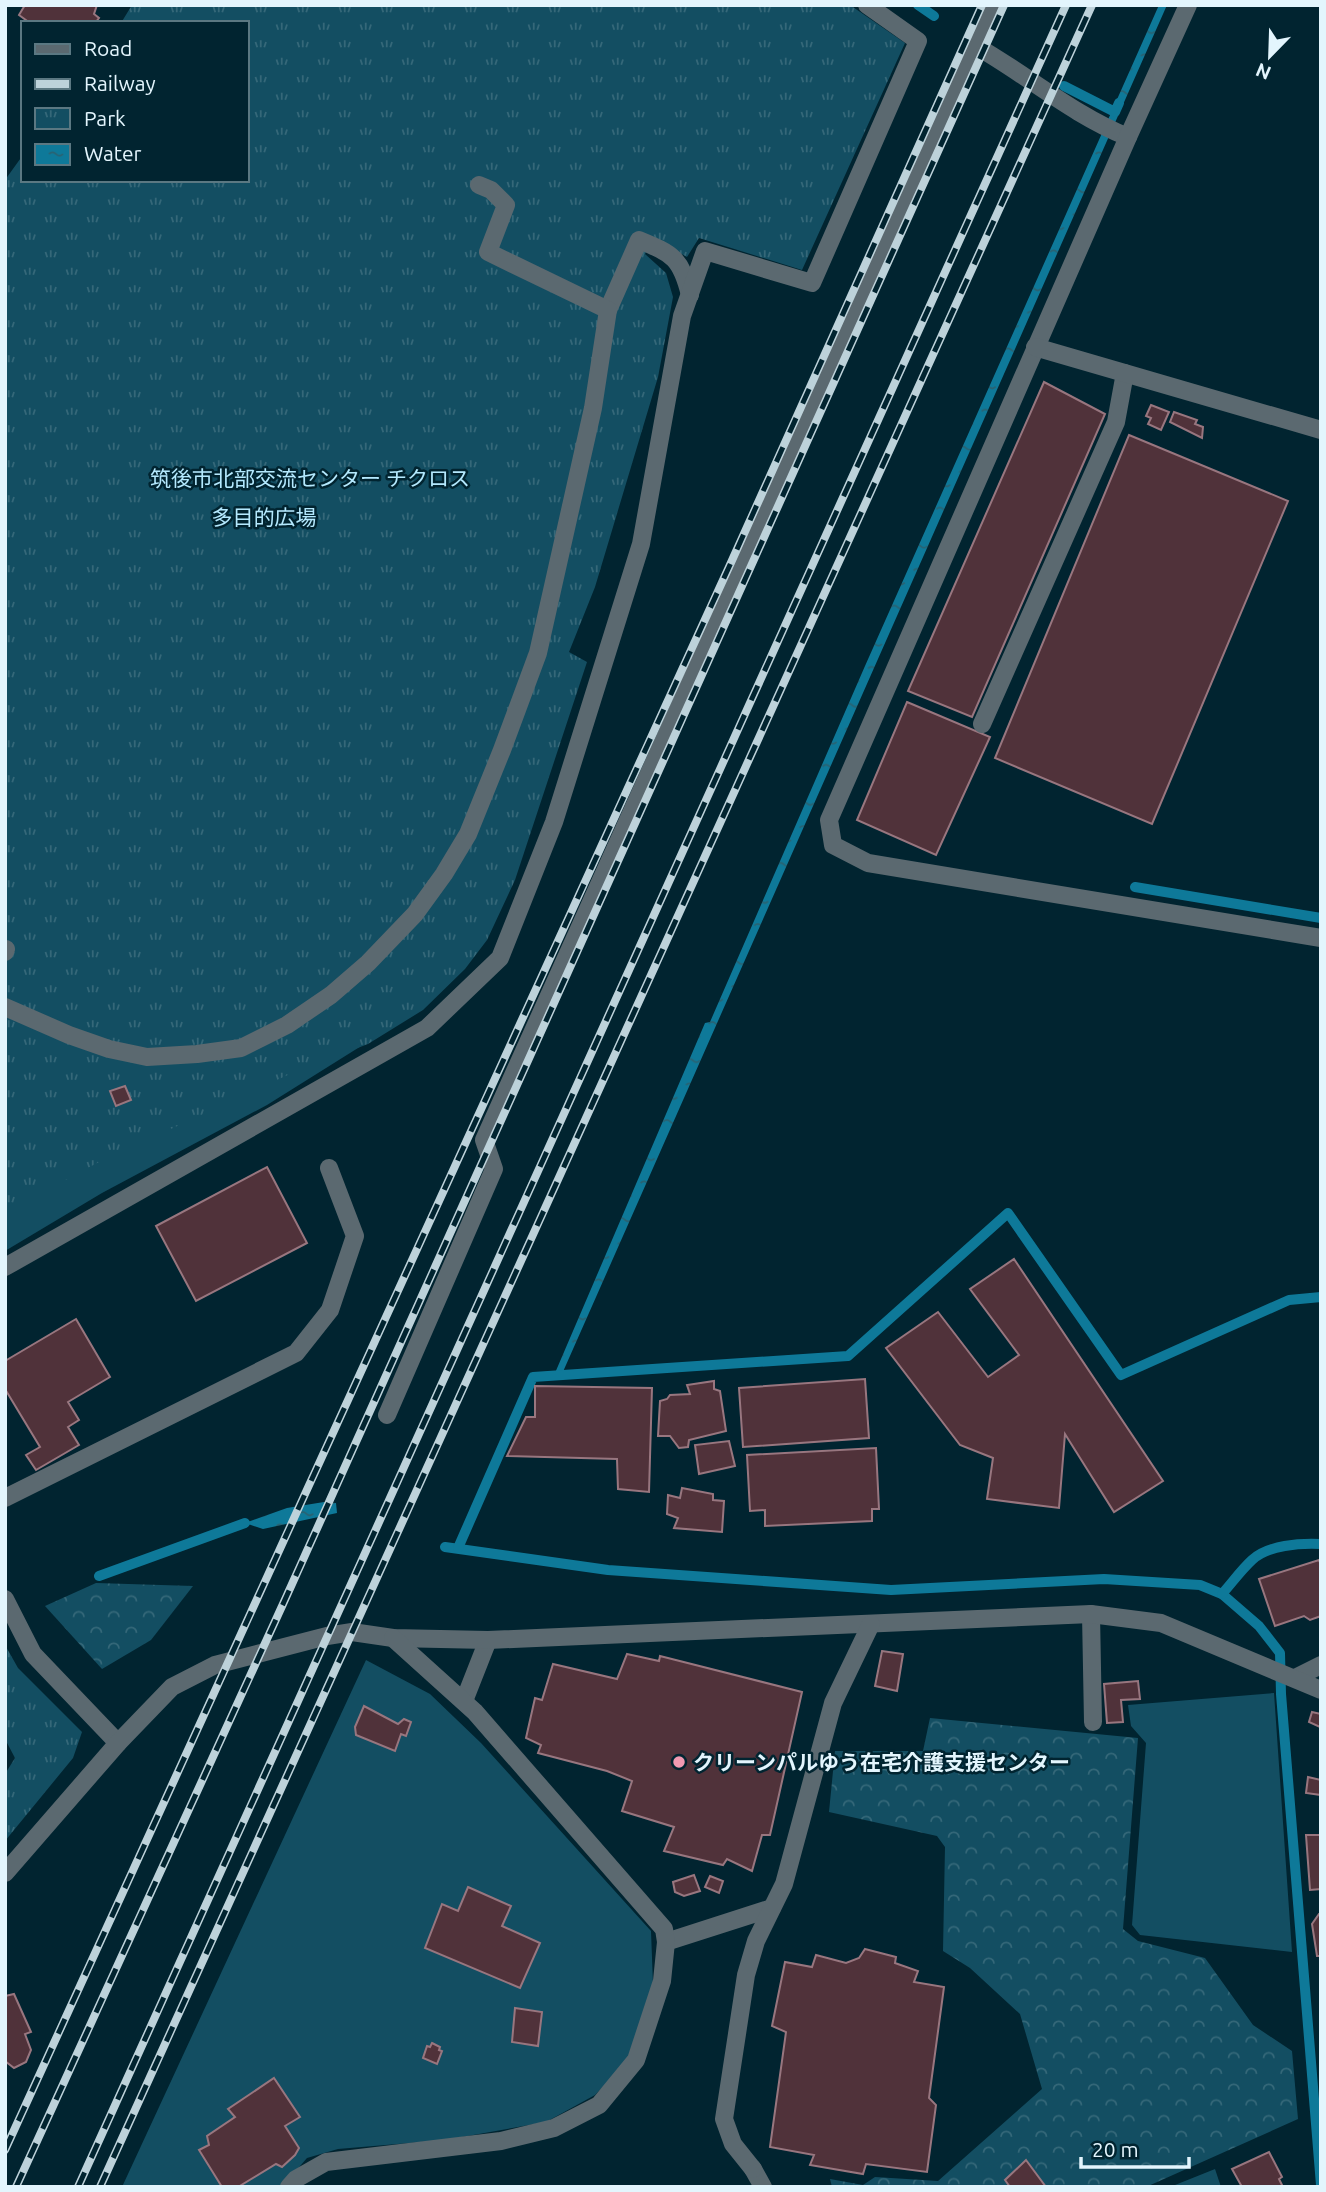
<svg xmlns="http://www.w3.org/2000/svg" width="1326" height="2192" font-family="Ubuntu,'Noto Sans JP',sans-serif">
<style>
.green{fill:#134e62}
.forest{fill:url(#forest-crowns)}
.park{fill:url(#park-tufts)}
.water{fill:url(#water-ripples)}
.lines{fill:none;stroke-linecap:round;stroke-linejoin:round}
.stream{stroke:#0e7999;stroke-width:10}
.building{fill:#50323a;stroke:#98767f;stroke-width:2}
.service{stroke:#5b6970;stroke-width:18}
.minor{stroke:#5b6970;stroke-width:18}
.rail-casing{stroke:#bdd2da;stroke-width:8}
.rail{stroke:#012430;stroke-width:5;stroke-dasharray:16;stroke-linecap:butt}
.poi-dot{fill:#f19ab2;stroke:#012430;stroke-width:2.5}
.labels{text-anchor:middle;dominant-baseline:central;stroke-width:5;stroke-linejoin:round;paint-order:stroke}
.park-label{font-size:21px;fill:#b4e9fe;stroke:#012430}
.poi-label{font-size:21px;font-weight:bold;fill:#e3f5fd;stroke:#012430;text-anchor:start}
</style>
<defs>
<pattern id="forest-crowns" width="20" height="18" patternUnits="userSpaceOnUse" patternTransform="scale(1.75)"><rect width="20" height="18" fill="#134e62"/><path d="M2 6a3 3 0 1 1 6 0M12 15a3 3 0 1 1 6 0" fill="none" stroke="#356879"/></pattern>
<pattern id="park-tufts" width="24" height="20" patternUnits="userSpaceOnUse" patternTransform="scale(1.75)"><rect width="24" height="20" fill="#134e62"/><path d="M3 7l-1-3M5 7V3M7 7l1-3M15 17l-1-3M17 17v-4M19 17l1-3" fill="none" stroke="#356879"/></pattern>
<pattern id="water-ripples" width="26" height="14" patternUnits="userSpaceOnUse" patternTransform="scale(1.75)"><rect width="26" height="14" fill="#0e7999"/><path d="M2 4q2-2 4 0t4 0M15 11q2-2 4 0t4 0" fill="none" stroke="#296272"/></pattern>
</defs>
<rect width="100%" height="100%" fill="#012430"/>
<!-- green -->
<g class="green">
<polygon points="366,1043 267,1105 102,1193 5,1251 5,1152"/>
<polygon points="366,1660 430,1694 481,1743 651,1931 653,1984 629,2060 595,2095 546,2122 445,2140 338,2149 307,2158 282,2187 122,2187"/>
<polygon points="1274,1693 1292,1952 1140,1935 1132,1925 1146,1743 1131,1726 1128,1705"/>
<polygon points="1215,2169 1221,2187 1170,2187"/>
</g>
<!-- forest -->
<g class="forest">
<polygon points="96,1583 193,1586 151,1640 102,1669 45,1606"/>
<polygon points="930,1718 1138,1738 1123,1929 1138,1941 1205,1958 1253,2025 1292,2051 1298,2119 1146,2187 832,2187 830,2179 863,2185 875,2177 938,2181 1042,2089 1020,2014 970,1968 943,1951 945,1847 937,1836 829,1812 835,1751 923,1751"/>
</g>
<!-- park -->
<g class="park">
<polygon points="132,5 850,5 905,43 802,270 699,238 687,257 654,239 645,254 666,273 673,297 658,377 595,587 569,652 587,662 515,880 487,940 465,969 423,1010 368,1044 290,1074 97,1163 5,1213 5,180 23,155 23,180 247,180 247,23 121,23"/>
<polygon points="5,1645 18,1668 82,1732 73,1758 5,1841 5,1774 15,1758 5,1739"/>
</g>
<!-- water -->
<g class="water">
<polygon points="1159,5 1167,5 562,1374 555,1373 705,1023 710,1022 865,666"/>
<polygon points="324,1502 336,1503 337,1513 263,1529 245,1523 287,1508"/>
</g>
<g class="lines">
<!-- stream -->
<g class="stream">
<polyline points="918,5 934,16"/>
<polyline points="1064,86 1115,112 1119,103"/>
<polyline points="1135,887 1321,918"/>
<polyline points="445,1547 608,1570 891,1590 1104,1579 1200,1585 1222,1594 1259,1626 1280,1653 1281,1694 1321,2185"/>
<polyline points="458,1548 533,1377 848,1356 1008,1213 1121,1375 1289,1300 1321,1297"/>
<polyline points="99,1576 245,1523"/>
<path d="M1222,1594C1232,1583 1241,1570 1252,1560C1268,1545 1300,1543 1321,1544"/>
</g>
</g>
<!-- building -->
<g class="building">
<polygon points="25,5 97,5 94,14 99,18 95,23 30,23 19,15"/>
<polygon points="1044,382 1105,414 972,717 908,691"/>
<polygon points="1151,405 1169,412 1161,430 1148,424 1151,418 1146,416"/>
<polygon points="1174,412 1197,420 1195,424 1203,427 1202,438 1170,422"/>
<polygon points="1129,435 1288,501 1152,824 995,758"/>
<polygon points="907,702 990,737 936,855 857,820"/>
<polygon points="125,1086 131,1100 116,1106 110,1091"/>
<polygon points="267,1167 307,1243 196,1301 156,1226"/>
<polygon points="1014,1259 1163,1481 1114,1512 1065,1434 1059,1508 987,1499 993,1458 960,1445 886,1348 938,1312 988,1377 1019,1355 970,1289"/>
<polygon points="76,1319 110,1377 68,1402 79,1420 68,1427 79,1445 36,1470 26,1455 40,1447 5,1389 5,1361"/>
<polygon points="865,1379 869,1438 743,1447 739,1388"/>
<polygon points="714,1381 714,1389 720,1391 726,1431 689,1440 688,1447 679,1448 670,1436 658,1436 660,1401 667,1399 670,1395 690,1394 687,1385"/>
<polygon points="535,1386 652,1388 649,1492 618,1489 617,1459 507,1456 526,1417 535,1417"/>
<polygon points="729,1441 735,1466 699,1474 695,1445"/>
<polygon points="876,1448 879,1509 872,1509 872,1521 765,1526 765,1510 750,1511 747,1455"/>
<polygon points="682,1488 713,1494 713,1500 724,1501 722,1532 674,1528 678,1518 667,1514 668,1495 680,1498"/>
<polygon points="1319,1560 1321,1565 1321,1616 1310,1620 1304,1616 1275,1626 1259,1579"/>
<polygon points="882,1651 903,1654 897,1691 875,1686"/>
<polygon points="627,1654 659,1661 660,1656 802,1692 770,1835 762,1835 752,1871 727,1859 723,1865 664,1851 674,1827 622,1811 632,1781 607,1771 538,1753 541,1745 526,1738 535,1698 542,1700 553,1664 617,1679"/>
<polygon points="1138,1681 1140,1699 1121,1700 1123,1722 1107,1723 1104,1684"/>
<polygon points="364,1706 398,1724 404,1719 411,1722 406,1736 401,1734 395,1751 356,1735 355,1727"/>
<polygon points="1312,1712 1321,1714 1320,1727 1309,1722"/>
<polygon points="1308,1777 1321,1780 1321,1795 1306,1793"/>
<polygon points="1306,1835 1321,1835 1321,1889 1310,1890"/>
<polygon points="694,1875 700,1891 684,1896 675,1892 673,1882"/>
<polygon points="710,1876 723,1881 719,1893 705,1887"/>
<polygon points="468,1887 511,1906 502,1926 540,1943 520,1988 425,1948 442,1904 458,1911"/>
<polygon points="1319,1914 1321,1914 1321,1956 1317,1956 1312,1924"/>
<polygon points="865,1949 896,1957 895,1963 918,1971 914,1982 944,1987 929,2098 936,2105 927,2172 866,2164 863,2174 810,2165 814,2155 770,2147 786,2032 772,2026 785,1962 812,1967 816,1955 846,1963 859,1958"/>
<polygon points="14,1994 31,2032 25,2034 31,2050 26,2062 14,2068 5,2061 5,1996"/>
<polygon points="515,2008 542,2012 538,2046 512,2042"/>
<polygon points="432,2043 440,2047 439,2050 442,2051 437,2064 423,2058 427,2046 430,2047"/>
<polygon points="274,2078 300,2117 285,2126 299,2148 295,2155 282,2167 276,2164 238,2187 222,2187 199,2150 209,2145 207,2136 235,2117 228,2109"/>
<polygon points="1269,2152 1282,2177 1279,2179 1283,2187 1242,2187 1232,2169"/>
<polygon points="1026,2160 1046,2187 1010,2187 1005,2180"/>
</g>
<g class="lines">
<!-- service -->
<g class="service">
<path d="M976,46C1027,75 1073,115 1128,137"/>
<path d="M608,310L639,240C673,254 681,258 690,295"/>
<polyline points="982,724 1116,422 1125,373"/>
<polyline points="5,952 6,949"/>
<polyline points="5,1267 427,1028 500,958 554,822 641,544 682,316 705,251 812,283 918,41 867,5"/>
<polyline points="387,1415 494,1169 484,1140 995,5"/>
<polyline points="753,2169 763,2187"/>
</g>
<!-- minor -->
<g class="minor">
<polyline points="1188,5 1128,137 829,820 833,845 868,863 1321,938"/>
<polyline points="1035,347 1321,430"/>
<polyline points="5,1007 69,1035 109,1049 147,1057 197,1054 241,1048 287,1025 331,995 368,963 415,914 444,874 468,834 502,750 538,653 593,408 608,310 488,252 506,205 491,190 479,185"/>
<polyline points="5,1498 296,1353 330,1310 355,1236 329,1168"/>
<polyline points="5,1599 33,1654 118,1743"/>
<polyline points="1091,1614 1093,1722"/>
<polyline points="1295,1678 1321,1665"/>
<polyline points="464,1701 488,1640"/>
<polyline points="5,1873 118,1743 172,1687 215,1665 327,1636 352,1632 393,1638 488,1640 1091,1614 1161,1623 1321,1690"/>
<polyline points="666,1942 772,1908"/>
<polyline points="753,2169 733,2144 724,2119 746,1975 756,1941 784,1884 833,1703 871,1624"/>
<polyline points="289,2187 296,2179 326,2162 501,2141 554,2128 599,2105 636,2060 662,1981 666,1942 664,1929 475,1712 393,1638"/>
</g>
<defs>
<g id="rail">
<polyline points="5,2150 729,567 982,5"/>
<polyline points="16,2187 283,1604 1004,5"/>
<polyline points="78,2187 1066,5"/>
<polyline points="100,2187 1092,5"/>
</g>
</defs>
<!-- rail casing -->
<use href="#rail" class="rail-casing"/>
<!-- rail -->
<use href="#rail" class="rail"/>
</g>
<!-- markers -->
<circle class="poi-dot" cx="679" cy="1762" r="7"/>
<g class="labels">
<!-- park labels -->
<g class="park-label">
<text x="310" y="478">筑後市北部交流センター チクロス</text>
<text x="264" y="517">多目的広場</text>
</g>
<!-- poi labels -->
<g class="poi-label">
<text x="693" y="1762">クリーンパルゆう在宅介護支援センター</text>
</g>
</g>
<!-- border -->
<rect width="1326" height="2192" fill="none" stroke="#e3f5fd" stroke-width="14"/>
<!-- legend -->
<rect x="21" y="21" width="228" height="161" fill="#012430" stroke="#5b7882" stroke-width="2"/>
<rect x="35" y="44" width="35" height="10" fill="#5b6970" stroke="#5b7882" stroke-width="2"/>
<text x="84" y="56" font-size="21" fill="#e3f5fd">Road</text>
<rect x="35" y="79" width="35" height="10" fill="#bdd2da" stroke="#5b7882" stroke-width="2"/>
<text x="84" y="91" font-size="21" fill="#e3f5fd">Railway</text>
<rect x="35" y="108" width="35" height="21" fill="url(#park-tufts)" stroke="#5b7882" stroke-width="2"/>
<text x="84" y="126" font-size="21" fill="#e3f5fd">Park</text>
<rect x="35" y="144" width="35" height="21" fill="url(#water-ripples)" stroke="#5b7882" stroke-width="2"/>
<text x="84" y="161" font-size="21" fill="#e3f5fd">Water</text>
<!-- north arrow -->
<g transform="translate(1270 56) rotate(203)" stroke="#012430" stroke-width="5" paint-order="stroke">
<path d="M0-5L12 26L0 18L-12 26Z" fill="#e3f5fd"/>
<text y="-10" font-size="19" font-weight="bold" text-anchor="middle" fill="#e3f5fd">N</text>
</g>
<!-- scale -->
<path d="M1081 2157v10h108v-10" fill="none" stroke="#e3f5fd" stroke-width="3.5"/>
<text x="1092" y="2157" font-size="21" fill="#e3f5fd" stroke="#012430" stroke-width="5" paint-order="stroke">20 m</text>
</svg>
